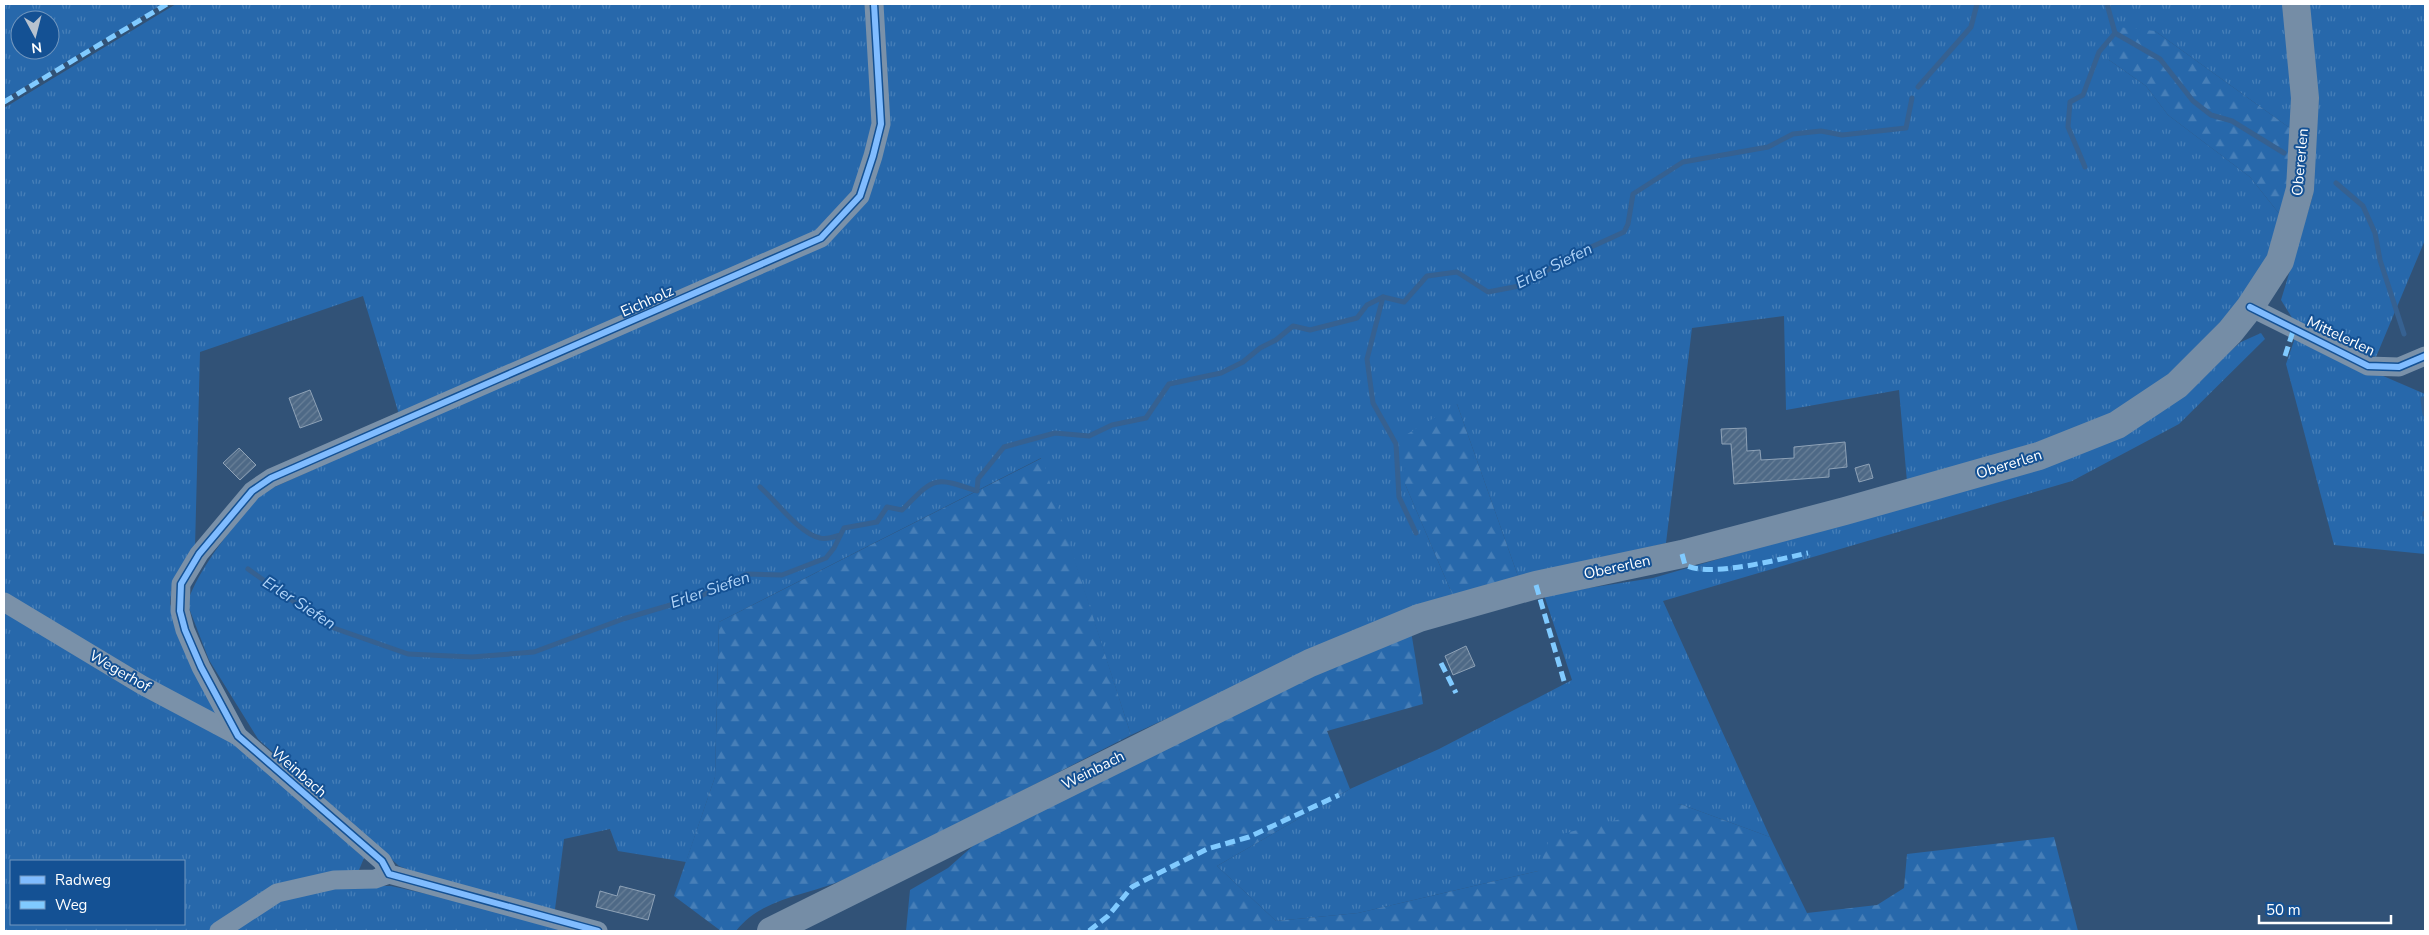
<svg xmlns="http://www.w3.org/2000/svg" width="2429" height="935" font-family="'Nunito Sans',sans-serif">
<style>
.grass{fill:url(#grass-tufts);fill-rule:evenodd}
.forest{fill:url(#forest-firs)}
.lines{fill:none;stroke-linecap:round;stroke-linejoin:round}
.stream{stroke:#366191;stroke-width:5}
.building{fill:url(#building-hatch);stroke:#8ea2b7}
.street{stroke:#7a91a9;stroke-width:19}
.secondary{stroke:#758da6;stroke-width:28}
.quiet{stroke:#80caff;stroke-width:5;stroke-dasharray:10 5;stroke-linecap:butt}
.cycleway-casing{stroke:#145194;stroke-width:9}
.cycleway{stroke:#80bcff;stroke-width:6}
.labels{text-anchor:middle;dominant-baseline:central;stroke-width:4;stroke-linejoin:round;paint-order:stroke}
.street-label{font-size:15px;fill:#fff;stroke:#145194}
.water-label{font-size:16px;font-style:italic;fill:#b0d4f9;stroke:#145194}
</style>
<defs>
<pattern id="grass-tufts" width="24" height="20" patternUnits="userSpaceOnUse" patternTransform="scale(1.25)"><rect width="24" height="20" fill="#2768ab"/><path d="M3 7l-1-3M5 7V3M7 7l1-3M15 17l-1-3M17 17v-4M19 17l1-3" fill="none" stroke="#477fb8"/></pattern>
<pattern id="forest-firs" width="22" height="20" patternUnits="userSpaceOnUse" patternTransform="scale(1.25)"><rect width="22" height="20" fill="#2768ab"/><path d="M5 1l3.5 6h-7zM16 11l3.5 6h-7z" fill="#477fb8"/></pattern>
<pattern id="building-hatch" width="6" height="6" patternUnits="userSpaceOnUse" patternTransform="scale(1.25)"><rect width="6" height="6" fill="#4e6986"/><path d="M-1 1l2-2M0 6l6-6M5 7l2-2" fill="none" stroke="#698098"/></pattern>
</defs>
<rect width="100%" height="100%" fill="#315277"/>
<!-- grass -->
<g class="grass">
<path d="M4,4H163L4,99ZM20,20H50V50H20Z"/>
<polygon points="176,4 871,4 876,124 856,193 819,235 401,421 363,296 200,352 195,548 172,584 170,604 225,726 4,598 4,108"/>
<path d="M877,4H2288L2298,134L2155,31L2109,60L2146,86L2168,115L2250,177L2285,221L2274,258L2178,376L2117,415L2035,443L1907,482L1899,390L1786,410L1784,316L1692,328L1666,543L1519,579L1457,404L1405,484L1453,596L1333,642L1131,735L1041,458L719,622L715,777L686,862L618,851L610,829L564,839L554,917L470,894L399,866L258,739L209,660L187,603C202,562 233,528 259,494L823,240L876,159Z"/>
<polygon points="2305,4 2425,4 2425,240 2376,357 2294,321 2281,300 2313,195 2316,99"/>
<polygon points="2261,333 2265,339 2179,424 2072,481 1663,601 1770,837 1680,804 1538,871 1358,913 1276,921 1217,866 1350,789 1439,749 1572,680 1544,595 1653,578 2043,465 2179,394 2241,342"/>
<polygon points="2295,338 2425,394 2425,554 2334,545 2286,364"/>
<path d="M4,606L236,740L364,858L359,870L335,872L211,931H4ZM11,861H184V924H11Z"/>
<polygon points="336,886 391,886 548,921 580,931 225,931 280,896"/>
</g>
<!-- forest -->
<g class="forest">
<polygon points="2109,26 2155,31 2298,134 2285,221 2250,177 2168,115 2146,86 2109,60"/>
<polygon points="1457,404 1519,579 1453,596 1405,484 1399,439"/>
<path d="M1042,458L1131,735C1037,783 943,832 847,878C810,896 763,896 736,931H721L674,896L715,777L719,622Z"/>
<polygon points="1411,631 1423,704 1327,731 1350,789 1217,866 1276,921 1358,913 1538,871 1550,837 1680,804 1770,837 1807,913 1877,905 1904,888 1907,854 2054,837 2078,931 906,931 910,890 948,868 974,845 1331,666"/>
</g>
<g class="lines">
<!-- stream -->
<g class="stream">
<polyline points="2115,33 2160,59 2193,101 2211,115 2232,121 2284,153"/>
<polyline points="1918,87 1971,27 1977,4"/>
<polyline points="2085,167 2068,127 2070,102 2083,95 2099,52 2115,33 2107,4"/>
<polyline points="2336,183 2363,206 2375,233 2380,260 2404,334"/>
<polyline points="1383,297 1367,359 1373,403 1396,444 1399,497 1416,533"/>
<polyline points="2423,399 2425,414"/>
<path d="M760,487C776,501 800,534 820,538C826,540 834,537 840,535"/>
<polyline points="2425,515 2425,513"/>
<path d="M248,569L328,626L408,654L472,657L534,652L623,619L701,596L747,574L782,575L826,558L834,548L844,528L877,522L887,507L902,510C935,477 933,476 977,491L978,479L1004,447L1055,433L1089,436L1112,425L1146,418L1169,384L1221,373L1243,362L1260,348L1276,340L1293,326L1310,330L1357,318L1367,305L1383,297L1404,302L1427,276L1457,272L1488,292L1519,286L1578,253L1624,232L1628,224L1633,194L1683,162L1768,147L1793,134L1821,131L1842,135L1906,128L1912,98"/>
</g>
</g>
<!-- building -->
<g class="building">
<polygon points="310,390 322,420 300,428 289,398"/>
<polygon points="1746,428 1747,451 1760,450 1761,460 1794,458 1794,447 1845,442 1847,467 1829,469 1829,477 1734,484 1731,444 1722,444 1721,429"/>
<polygon points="239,448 256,465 240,480 223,463"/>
<polygon points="1869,464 1873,478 1859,482 1855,468"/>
<polygon points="1466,646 1475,666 1453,675 1445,656"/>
<polygon points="620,886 655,895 648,920 596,907 600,891 617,896"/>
</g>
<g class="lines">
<!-- street -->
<g class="street">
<polyline points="2250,307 2368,366 2399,367 2425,356"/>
<polyline points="4,602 142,685 238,736"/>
<polyline points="219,931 277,893 334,880 375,879 389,874"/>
<polyline points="598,931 389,874 382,861 238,736 201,667 185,630 180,611 181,584 199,554 252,491 271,478 821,238 860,196 873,156 881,124 874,4"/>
</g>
<!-- secondary -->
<polyline class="secondary" points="771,931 1310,663 1419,618 1536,585 1682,554 1845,511 2039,456 2117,425 2177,385 2230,332 2250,307 2280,261 2300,189 2305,98 2296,4"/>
<!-- quiet -->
<g class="quiet">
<polyline points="4,102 167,4"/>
<polyline points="2285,356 2294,328"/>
<path d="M1682,554L1685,565C1709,578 1780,559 1808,553"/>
<polyline points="1536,585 1564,681"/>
<polyline points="1441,663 1456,693"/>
<polyline points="1089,931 1108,916 1132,887 1147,879 1207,849 1249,837 1339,795"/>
</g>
<defs>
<g id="cycleway">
<polyline points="2250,307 2368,366 2399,367 2425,356"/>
<polyline points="598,931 389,874 382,861 238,736 201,667 185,630 180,611 181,584 199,554 252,491 271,478 821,238 860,196 873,156 881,124 874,4"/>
</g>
</defs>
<!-- cycleway casing -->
<use href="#cycleway" class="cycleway-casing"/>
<!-- cycleway -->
<use href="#cycleway" class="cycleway"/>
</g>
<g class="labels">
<!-- street labels -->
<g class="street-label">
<text transform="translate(2300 162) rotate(-85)">Obererlen</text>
<text transform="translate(647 301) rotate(-24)">Eichholz</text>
<text transform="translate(2341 336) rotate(25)">Mittelerlen</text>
<text transform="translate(2009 464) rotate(-17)">Obererlen</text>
<text transform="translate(1617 567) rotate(-12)">Obererlen</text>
<text transform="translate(120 671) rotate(30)">Wegerhof</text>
<text transform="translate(1093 770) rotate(-27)">Weinbach</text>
<text transform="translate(299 772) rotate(41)">Weinbach</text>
</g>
<!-- water labels -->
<g class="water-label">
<text transform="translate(1554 266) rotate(-26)">Erler Siefen</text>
<text transform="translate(710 590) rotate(-19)">Erler Siefen</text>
<text transform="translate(299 603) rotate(33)">Erler Siefen</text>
</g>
</g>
<!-- border -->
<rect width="2429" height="935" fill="none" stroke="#ffffff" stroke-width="10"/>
<!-- legend -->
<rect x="10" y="860" width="175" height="65" fill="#145194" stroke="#7297bf"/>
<rect x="20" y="876" width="25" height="8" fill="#80bcff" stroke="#7297bf"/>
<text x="55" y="885" font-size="15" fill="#ffffff">Radweg</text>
<rect x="20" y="901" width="25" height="8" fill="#80caff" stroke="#7297bf"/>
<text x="55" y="910" font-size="15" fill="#ffffff">Weg</text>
<!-- north arrow -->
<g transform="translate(35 35) rotate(173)"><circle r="24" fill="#145194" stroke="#7297bf"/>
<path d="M0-4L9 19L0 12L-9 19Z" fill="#b7c2cf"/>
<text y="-8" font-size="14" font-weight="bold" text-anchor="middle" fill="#ffffff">N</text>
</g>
<!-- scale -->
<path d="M2259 915v8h132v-8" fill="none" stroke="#ffffff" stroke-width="2.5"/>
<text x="2266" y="915" font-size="15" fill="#ffffff" stroke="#145194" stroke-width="4" paint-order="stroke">50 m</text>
</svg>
